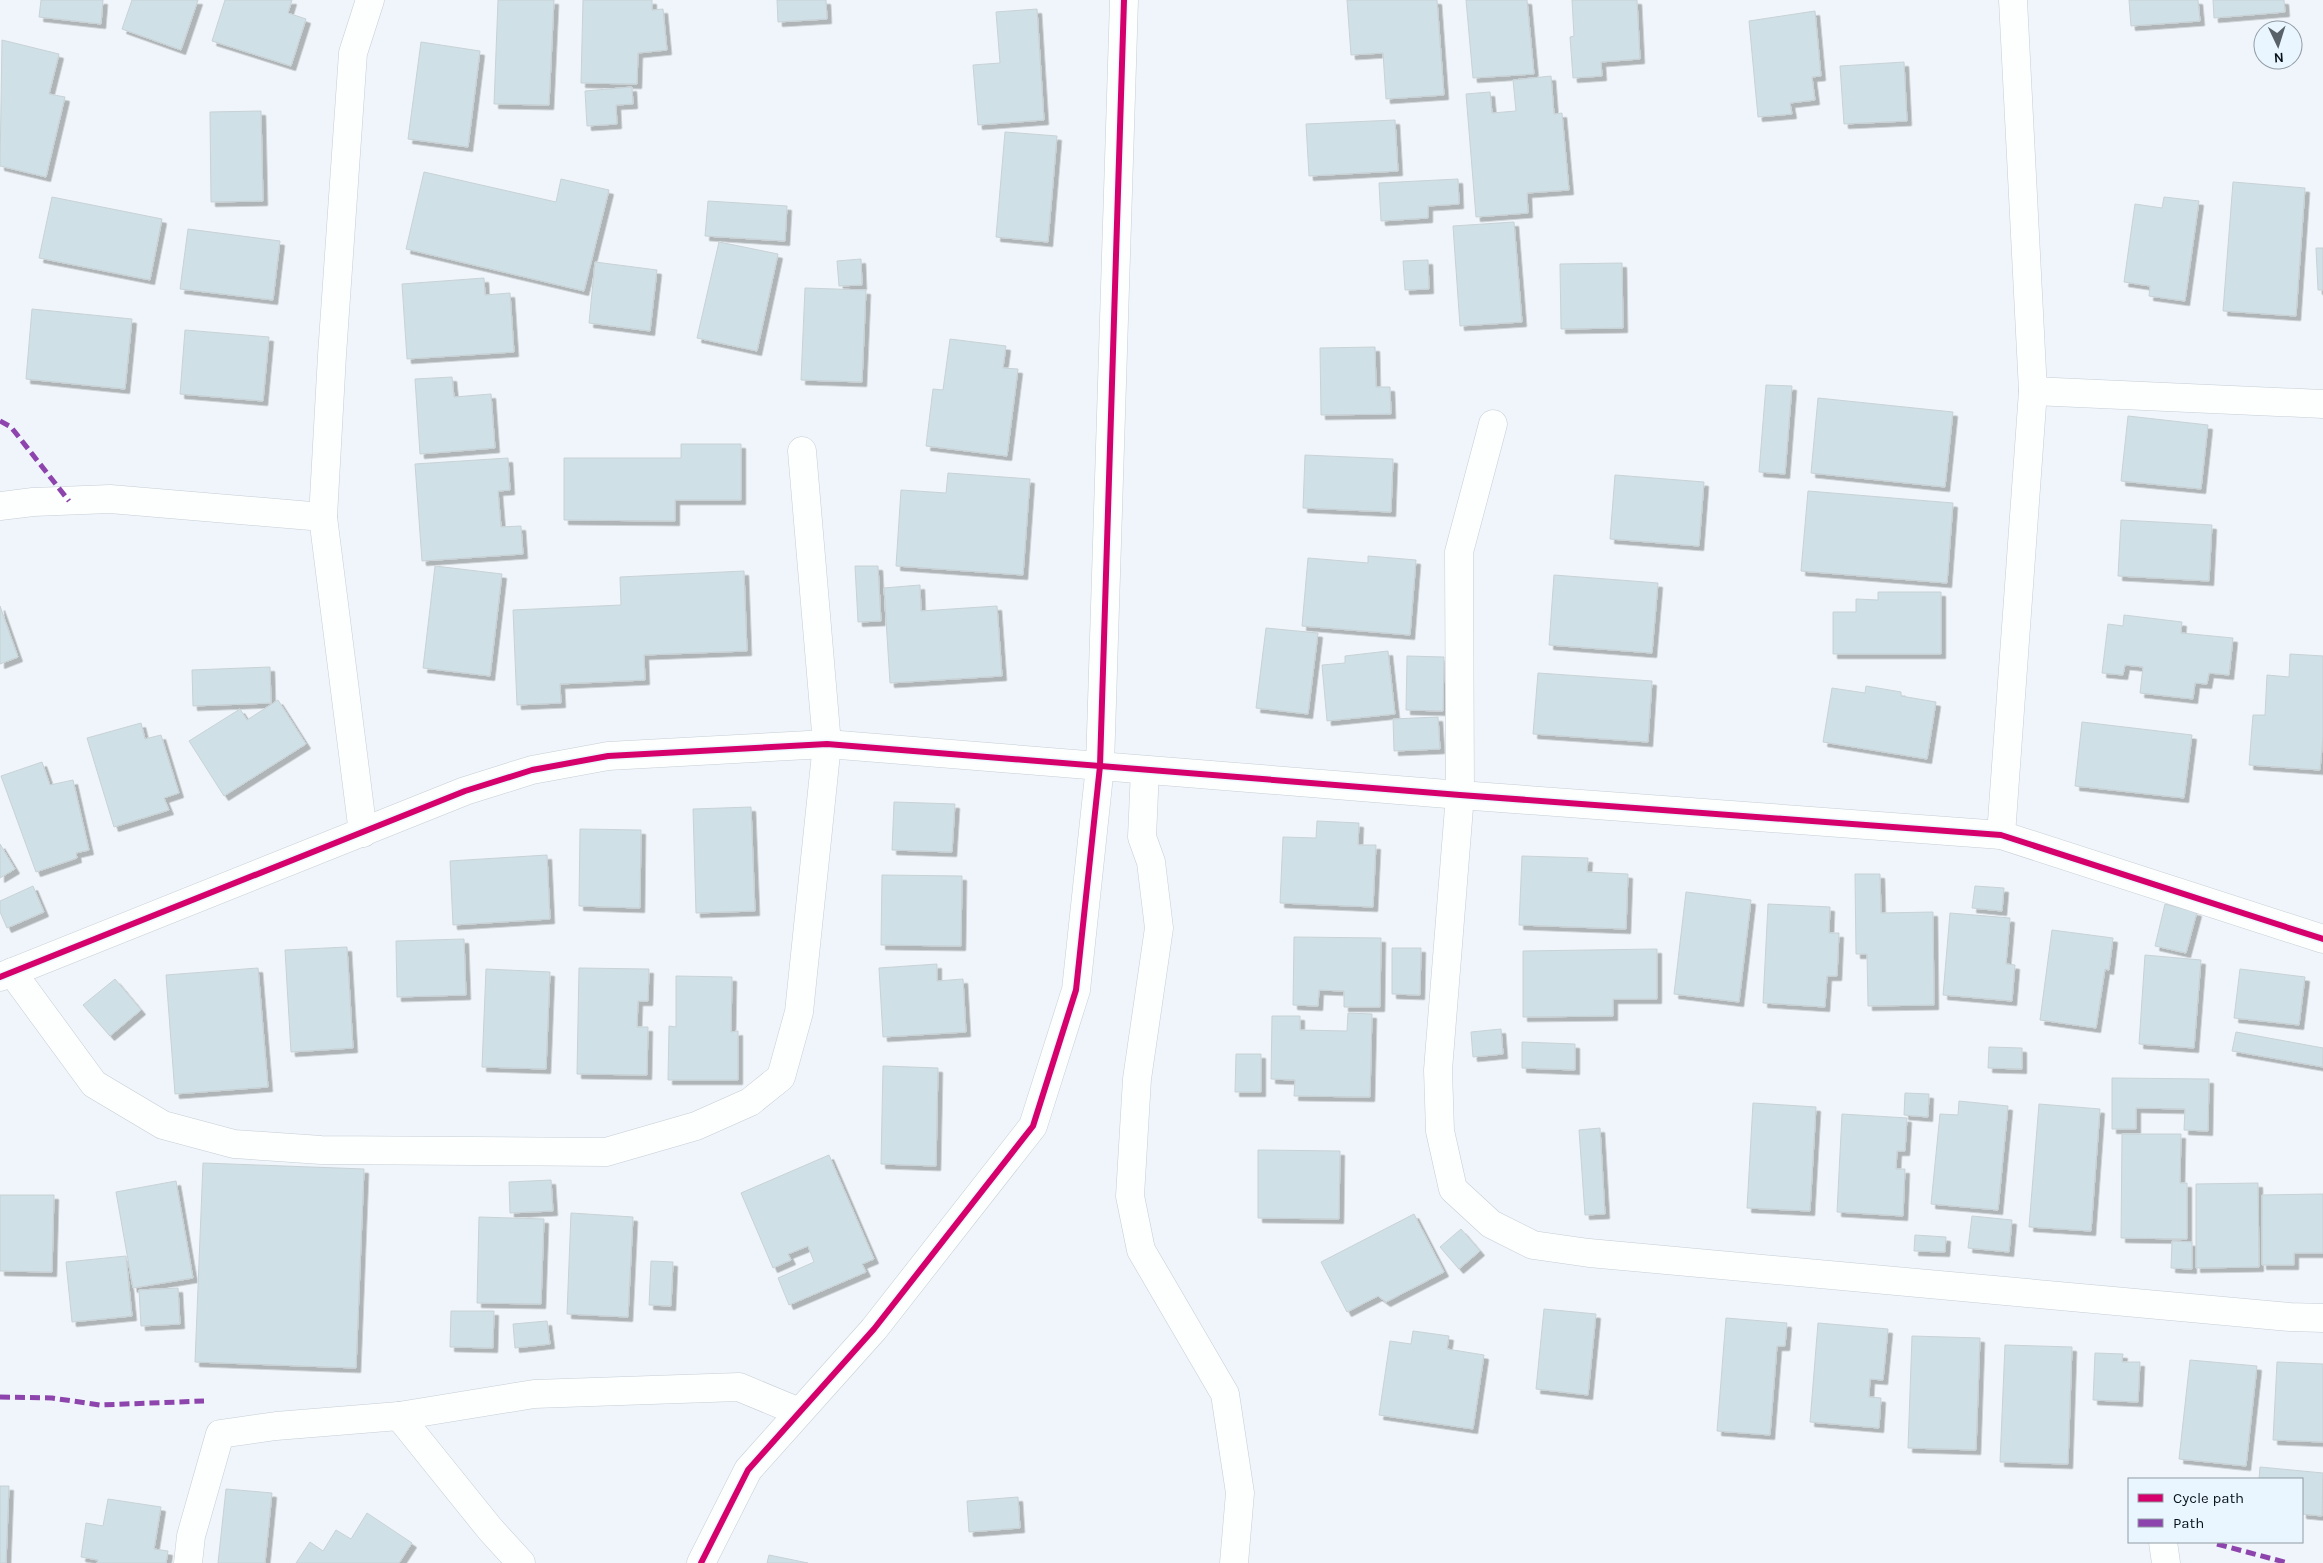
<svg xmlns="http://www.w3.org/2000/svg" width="2323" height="1563" font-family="Karla,sans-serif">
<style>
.building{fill:#cfe0e6;stroke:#c8d2d6;filter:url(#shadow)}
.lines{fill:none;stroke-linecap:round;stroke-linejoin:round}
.street-casing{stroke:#c6ced5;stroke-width:29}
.street{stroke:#fdfefe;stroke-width:28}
.quiet{stroke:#8e44ad;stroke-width:5;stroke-dasharray:10 5;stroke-linecap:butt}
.cycleway-casing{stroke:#eaf6ff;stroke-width:9}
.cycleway{stroke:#d6006c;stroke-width:6}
</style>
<defs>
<filter id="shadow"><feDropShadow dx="4.5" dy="4.5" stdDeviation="0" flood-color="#0004"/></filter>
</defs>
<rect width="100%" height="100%" fill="#eff5fa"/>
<!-- building -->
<g class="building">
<polygon points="41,0 103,0 101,24 39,17"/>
<polygon points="132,0 198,0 181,50 122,29"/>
<polygon points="225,0 292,0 288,13 306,19 291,66 212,41"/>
<polygon points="498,0 554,0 549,105 494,104"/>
<polygon points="583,0 652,0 652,10 663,9 667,50 638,53 637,84 581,83"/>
<polygon points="777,0 826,0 827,19 778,22"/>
<polygon points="1347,0 1437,0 1444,95 1386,99 1383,53 1351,55"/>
<polygon points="1466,0 1527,0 1534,74 1473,78"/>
<polygon points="1572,0 1637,0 1640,59 1601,62 1602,76 1573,78 1570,37 1574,36"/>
<polygon points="2129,0 2198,0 2200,21 2131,26"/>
<polygon points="2213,0 2284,0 2285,12 2214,18"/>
<polygon points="1037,9 1044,120 978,125 973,65 1000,63 996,12"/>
<polygon points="1815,11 1821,76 1812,77 1815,100 1790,103 1792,114 1758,117 1749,21"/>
<polygon points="2,40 59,54 49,94 65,97 46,177 0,166"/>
<polygon points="421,42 480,51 468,147 408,139"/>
<polygon points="1904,62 1907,121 1844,124 1840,66"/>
<polygon points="1551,76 1554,114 1562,113 1569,190 1527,193 1528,213 1476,217 1466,94 1490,92 1492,113 1516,111 1513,80"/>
<polygon points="632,87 633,104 616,105 617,124 587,126 585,91"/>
<polygon points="261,111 263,201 211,202 210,112"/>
<polygon points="1395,120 1398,171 1309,176 1306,124"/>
<polygon points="1005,132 1057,136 1048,242 996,237"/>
<polygon points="424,172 556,202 561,179 609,190 584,291 406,249"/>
<polygon points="1458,179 1459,204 1428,206 1428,218 1381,221 1379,183"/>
<polygon points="2233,182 2305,188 2296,316 2223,311"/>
<polygon points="52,197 162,219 150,280 39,258"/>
<polygon points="2164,197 2199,201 2185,301 2149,296 2150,286 2124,282 2135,204 2162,208"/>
<polygon points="708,201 787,206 785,241 705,236"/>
<polygon points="1514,222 1522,322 1460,326 1453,226"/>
<polygon points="188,229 280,241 273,300 180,289"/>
<polygon points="719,242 778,254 757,351 697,338"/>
<polygon points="2316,248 2323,248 2323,290 2318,290"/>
<polygon points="861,259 862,285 839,286 837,261"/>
<polygon points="1428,260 1429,289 1405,290 1403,261"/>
<polygon points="595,262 657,270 650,331 589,323"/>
<polygon points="1622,263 1623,328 1561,329 1560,264"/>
<polygon points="484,278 485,295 510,293 514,352 407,359 402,284"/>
<polygon points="805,288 866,290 862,382 801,380"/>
<polygon points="32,309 132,319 125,389 26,379"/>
<polygon points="185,330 269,337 263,401 180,394"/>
<polygon points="950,339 1006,346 1003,368 1018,369 1007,456 926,446 933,389 943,390"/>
<polygon points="1375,347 1376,387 1390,387 1391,414 1321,415 1320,348"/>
<polygon points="452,377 454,397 491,394 495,448 420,454 415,379"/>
<polygon points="1766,385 1792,386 1785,474 1759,472"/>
<polygon points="1818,398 1953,412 1945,487 1811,473"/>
<polygon points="2128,416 2208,425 2201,489 2121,481"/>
<polygon points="681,444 741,444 741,500 675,500 675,521 564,520 564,458 681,458"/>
<polygon points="1305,455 1393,459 1391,512 1303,508"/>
<polygon points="508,458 510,490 498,491 501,527 521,526 523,554 422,561 415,464"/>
<polygon points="948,473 1030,479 1023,575 896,566 901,490 946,493"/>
<polygon points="1615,475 1704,482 1699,546 1610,539"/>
<polygon points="1808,491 1953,503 1947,583 1801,571"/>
<polygon points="2121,520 2212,525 2209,581 2118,576"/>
<polygon points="1368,556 1416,560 1410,635 1302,626 1308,558 1368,563"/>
<polygon points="435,566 502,574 490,676 423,668"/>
<polygon points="855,566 878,566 881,621 858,622"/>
<polygon points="744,571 747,651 644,655 645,680 560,684 561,703 517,705 513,610 621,605 620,577"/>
<polygon points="1554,575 1658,583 1652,653 1549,645"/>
<polygon points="920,585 921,611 997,606 1002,676 890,683 884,588"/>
<polygon points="1878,592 1941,592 1941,654 1833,654 1833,612 1856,612 1856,599 1878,600"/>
<polygon points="0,606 18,657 0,664"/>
<polygon points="2124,615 2182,622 2181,633 2233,638 2229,675 2209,673 2207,684 2195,683 2193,699 2140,693 2143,667 2125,665 2123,675 2102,673 2108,624 2123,626"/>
<polygon points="1266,628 1318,633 1308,714 1256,708"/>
<polygon points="1388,651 1395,714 1327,721 1322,665 1345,663 1345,656"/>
<polygon points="2290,654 2323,656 2323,737 2320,770 2249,765 2253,715 2265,715 2267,675 2289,677"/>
<polygon points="1407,656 1444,657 1443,711 1406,710"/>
<polygon points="270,667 271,703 193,706 192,670"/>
<polygon points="1538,673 1652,681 1648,742 1533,734"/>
<polygon points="1866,686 1901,692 1901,696 1936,702 1927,759 1823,742 1832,688 1865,693"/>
<polygon points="278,700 306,744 224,796 189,741 240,709 247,720"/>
<polygon points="1438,717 1440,749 1394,751 1393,719"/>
<polygon points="2082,722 2192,735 2184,798 2075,786"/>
<polygon points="141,723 145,739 161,735 179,793 164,798 169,810 114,827 87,738"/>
<polygon points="42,762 50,785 73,780 89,850 76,853 77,858 36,872 1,776"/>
<polygon points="894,802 955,804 952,852 892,850"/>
<polygon points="751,807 755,911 696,913 693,809"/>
<polygon points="1317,821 1359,823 1358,845 1376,845 1373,907 1280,903 1283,837 1316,838"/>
<polygon points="580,829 641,830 640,908 579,906"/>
<polygon points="0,844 15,869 0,878"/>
<polygon points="547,855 550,919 453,925 450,861"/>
<polygon points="1522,856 1588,858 1587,872 1628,874 1626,929 1519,925"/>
<polygon points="1855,874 1880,874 1881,913 1933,912 1934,1005 1868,1006 1867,954 1856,954"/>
<polygon points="882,875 962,876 961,946 881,945"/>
<polygon points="33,886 44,912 7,928 0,912 0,901"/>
<polygon points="1975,886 2004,888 2002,911 1972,908"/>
<polygon points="1686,892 1751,900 1739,1002 1674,994"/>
<polygon points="1768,904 1830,907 1829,933 1839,933 1837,976 1827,976 1825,1007 1763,1003"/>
<polygon points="2165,904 2197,912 2186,953 2155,946"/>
<polygon points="1950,913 2010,918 2006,964 2015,965 2012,1001 1943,995"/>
<polygon points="2052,930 2113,938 2109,970 2105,969 2096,1028 2040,1020"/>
<polygon points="1294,937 1381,938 1380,1007 1344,1007 1344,991 1319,990 1318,1006 1293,1005"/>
<polygon points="464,939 466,995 397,997 396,941"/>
<polygon points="347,947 353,1048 291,1052 285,950"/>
<polygon points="1392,948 1421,948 1420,995 1392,994"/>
<polygon points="1657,949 1657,999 1613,999 1613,1016 1523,1017 1523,951"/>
<polygon points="2145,955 2201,960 2194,1048 2139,1044"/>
<polygon points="937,964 937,981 963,979 966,1032 883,1037 879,968"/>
<polygon points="258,968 268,1087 175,1094 166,975"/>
<polygon points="579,968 649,969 648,1001 638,1001 637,1027 648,1027 647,1075 577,1074"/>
<polygon points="486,969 550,972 546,1069 482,1067"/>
<polygon points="2240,969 2305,977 2299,1025 2234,1018"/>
<polygon points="676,976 732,977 731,1032 738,1031 738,1080 668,1080 669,1026 676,1027"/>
<polygon points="115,979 141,1010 110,1036 83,1005"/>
<polygon points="1348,1013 1372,1014 1370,1097 1294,1096 1295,1080 1271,1079 1272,1016 1300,1016 1300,1030 1347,1031"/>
<polygon points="1501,1029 1503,1054 1473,1057 1471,1032"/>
<polygon points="2236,1032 2323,1048 2323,1067 2232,1051"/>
<polygon points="1522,1042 1575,1044 1575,1070 1522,1068"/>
<polygon points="1989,1047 2022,1048 2022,1069 1988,1068"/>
<polygon points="1236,1054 1261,1054 1261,1092 1235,1092"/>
<polygon points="883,1066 938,1068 936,1166 881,1164"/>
<polygon points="2112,1078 2209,1079 2208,1131 2184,1130 2185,1109 2136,1108 2136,1129 2112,1129"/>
<polygon points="1905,1093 1929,1094 1928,1117 1904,1115"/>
<polygon points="1959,1101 2008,1106 1998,1210 1931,1204 1940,1114 1958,1115"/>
<polygon points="1753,1103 1816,1107 1810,1211 1747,1208"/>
<polygon points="2039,1104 2100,1109 2091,1231 2029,1227"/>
<polygon points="1842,1114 1907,1118 1905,1151 1897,1151 1896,1169 1905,1169 1903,1216 1837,1212"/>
<polygon points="1600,1128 1605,1214 1585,1215 1579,1130"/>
<polygon points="2122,1134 2181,1134 2180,1183 2187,1183 2187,1239 2121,1238"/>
<polygon points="1258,1150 1340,1151 1339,1219 1258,1218"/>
<polygon points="829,1155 874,1259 862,1264 866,1272 789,1305 778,1278 814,1262 808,1246 788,1254 791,1260 773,1268 741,1193"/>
<polygon points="203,1163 364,1169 356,1368 195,1362"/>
<polygon points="551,1180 553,1211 510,1213 509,1182"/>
<polygon points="176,1181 193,1278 133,1288 116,1192"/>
<polygon points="2258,1183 2259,1267 2196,1268 2196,1184"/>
<polygon points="2323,1194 2323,1253 2294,1253 2294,1265 2262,1265 2262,1195"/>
<polygon points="0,1195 54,1195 52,1272 0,1271"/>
<polygon points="571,1213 633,1217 628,1317 567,1314"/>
<polygon points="1414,1214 1444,1272 1386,1302 1378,1296 1347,1312 1321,1262"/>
<polygon points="1972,1216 2012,1220 2009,1252 1968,1248"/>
<polygon points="479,1217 544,1219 541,1304 477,1303"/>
<polygon points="1461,1229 1480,1251 1459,1269 1440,1247"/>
<polygon points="1915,1235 1946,1237 1945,1252 1914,1251"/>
<polygon points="2172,1241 2192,1242 2192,1269 2171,1268"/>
<polygon points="126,1256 132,1316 72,1322 66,1262"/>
<polygon points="651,1261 673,1262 671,1306 649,1305"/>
<polygon points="178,1288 180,1324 141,1326 139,1290"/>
<polygon points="1544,1309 1596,1314 1588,1395 1536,1389"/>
<polygon points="451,1311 494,1311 493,1348 450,1347"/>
<polygon points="1726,1318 1787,1323 1785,1346 1777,1346 1770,1435 1717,1431"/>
<polygon points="547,1321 550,1344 515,1348 513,1324"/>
<polygon points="1818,1323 1888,1329 1883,1380 1870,1379 1869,1397 1881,1398 1879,1428 1810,1422"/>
<polygon points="1413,1331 1449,1336 1447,1349 1484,1355 1473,1429 1379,1415 1390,1341 1411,1344"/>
<polygon points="1912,1336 1980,1338 1976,1450 1908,1448"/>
<polygon points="2005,1345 2072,1347 2068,1464 2000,1462"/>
<polygon points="2095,1353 2123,1354 2122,1362 2140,1362 2138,1402 2093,1400"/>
<polygon points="2190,1360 2257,1366 2246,1466 2179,1459"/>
<polygon points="2277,1362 2323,1364 2323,1442 2273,1440"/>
<polygon points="2260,1467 2323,1473 2322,1516 2302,1514 2302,1479 2259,1479"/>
<polygon points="0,1486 9,1486 6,1563 0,1563"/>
<polygon points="226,1489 272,1493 265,1563 218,1563"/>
<polygon points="1018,1497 1020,1528 969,1532 967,1501"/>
<polygon points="108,1499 161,1507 154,1549 168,1551 166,1563 97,1563 98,1560 81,1557 86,1523 103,1526"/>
<polygon points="367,1513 412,1543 399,1563 296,1563 310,1542 323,1551 336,1530 351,1539"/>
<polygon points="769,1555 808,1563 767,1563"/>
</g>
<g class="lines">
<defs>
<g id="street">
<polyline points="2033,391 2323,404"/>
<polyline points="1493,424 1459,552 1460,795 1438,1070 1440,1131 1453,1189 1491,1224 1533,1245 1589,1253 2290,1317 2323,1318"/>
<polyline points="0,506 33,502 110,499 323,517"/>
<polyline points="1145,770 1142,837 1151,862 1159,928 1137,1079 1130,1196 1141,1250 1225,1394 1240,1493 1234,1563"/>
<polyline points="363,833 323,517 332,355 353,53 370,0"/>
<polyline points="2001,835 2033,391 2013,0"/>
<polyline points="12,972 94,1084 163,1125 234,1144 321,1150 606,1152 696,1126 750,1102 781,1077 799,1012 827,744 802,451"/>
<polyline points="0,977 465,791 532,770 608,756 827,744 1460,795 2001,835 2323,939"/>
<polyline points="399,1416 490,1529 521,1563"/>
<polyline points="2163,1542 2166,1563"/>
<polyline points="188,1563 191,1536 220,1434 276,1426 399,1416 534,1394 739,1387 799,1412"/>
<polyline points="701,1563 748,1470 874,1329 1033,1126 1076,990 1100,766 1124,0"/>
</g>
</defs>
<!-- street casing -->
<use href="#street" class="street-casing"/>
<!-- street -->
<use href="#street" class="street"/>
<!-- quiet -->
<g class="quiet">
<polyline points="0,421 11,427 69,501"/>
<polyline points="0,1397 52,1398 100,1405 204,1401"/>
<polyline points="2217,1544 2288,1563"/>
</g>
<defs>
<g id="cycleway">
<polyline points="0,977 465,791 532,770 608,756 827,744 1460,795 2001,835 2323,939"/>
<polyline points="701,1563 748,1470 874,1329 1033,1126 1076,990 1100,766 1124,0"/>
</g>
</defs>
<!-- cycleway casing -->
<use href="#cycleway" class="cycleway-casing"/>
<!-- cycleway -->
<use href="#cycleway" class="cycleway"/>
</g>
<!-- legend -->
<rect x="2128" y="1478" width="175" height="65" fill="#eaf6ff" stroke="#909ba3"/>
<rect x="2138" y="1494" width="25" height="8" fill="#d6006c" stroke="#909ba3"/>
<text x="2173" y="1503" font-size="15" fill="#08131a">Cycle path</text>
<rect x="2138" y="1519" width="25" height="8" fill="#8e44ad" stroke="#909ba3"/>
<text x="2173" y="1528" font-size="15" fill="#08131a">Path</text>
<!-- north arrow -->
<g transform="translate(2278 45) rotate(176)"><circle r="24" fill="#eaf6ff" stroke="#909ba3"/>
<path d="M0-4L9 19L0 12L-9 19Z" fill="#596268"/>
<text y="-8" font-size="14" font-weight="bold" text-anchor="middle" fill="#08131a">N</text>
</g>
</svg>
